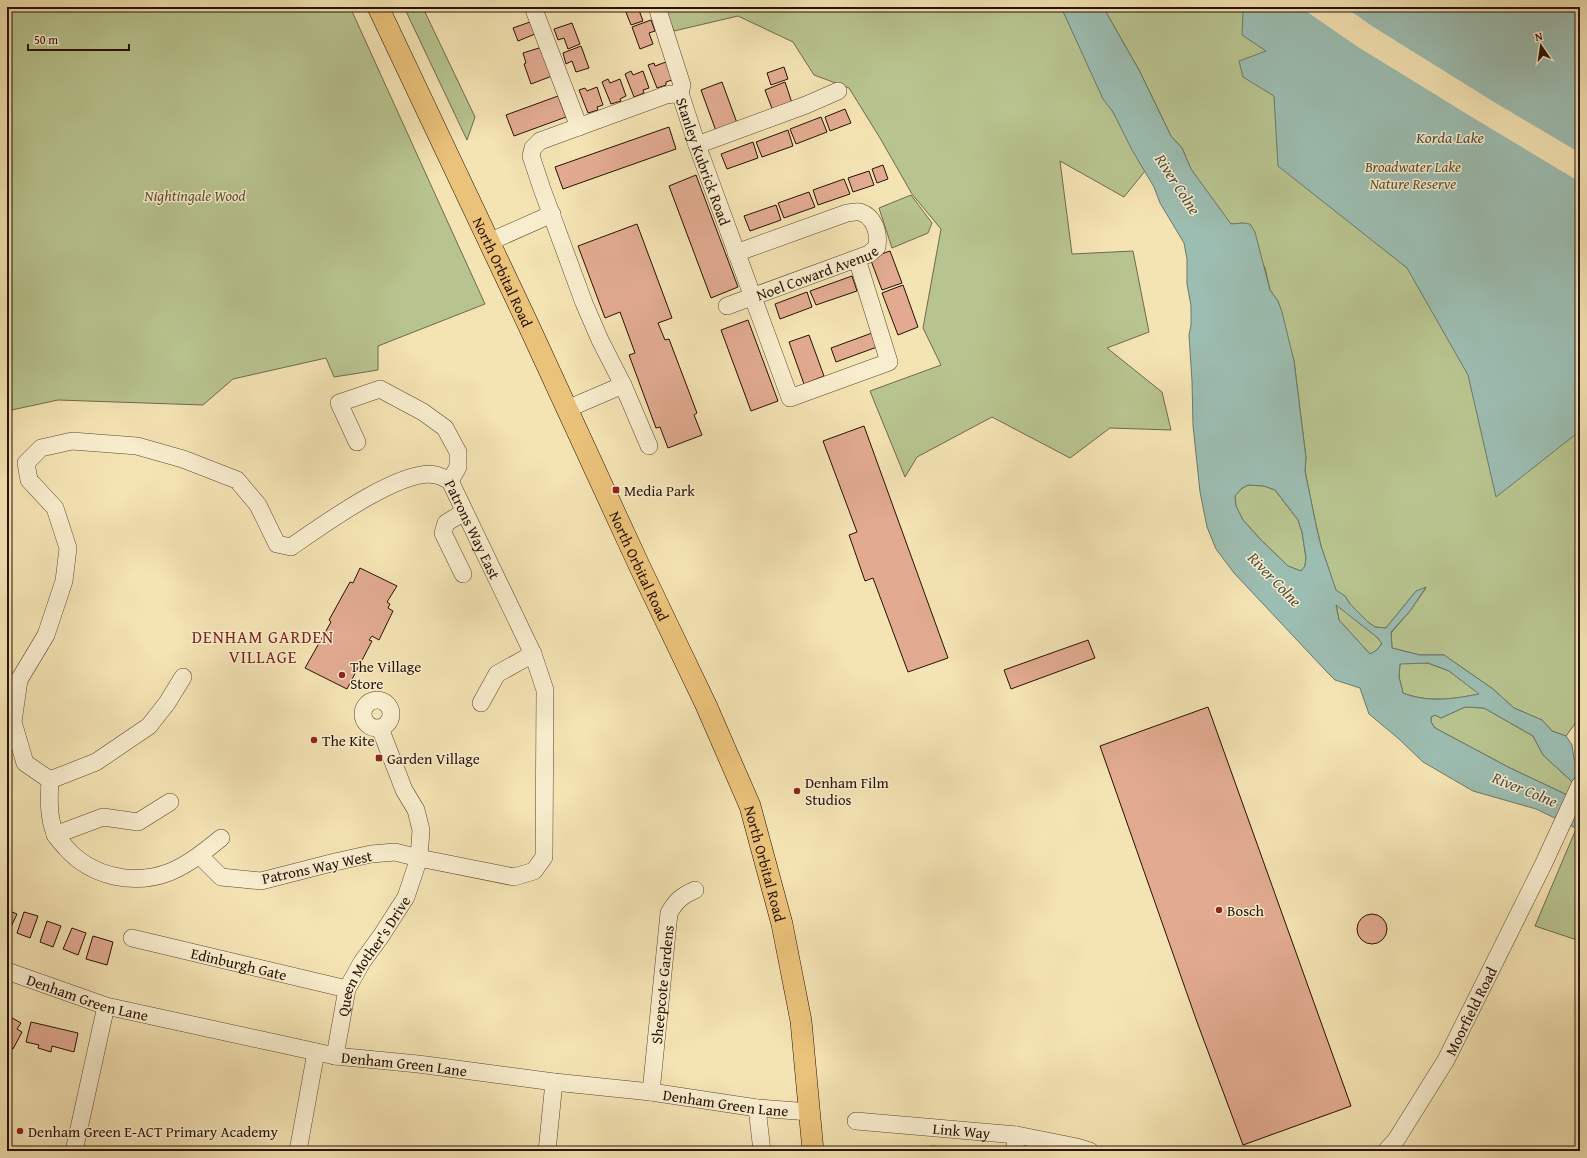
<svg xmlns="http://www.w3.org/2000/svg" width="1587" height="1158" font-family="'Gentium Book Plus',serif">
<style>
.green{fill:#b8c48f;stroke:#706a49}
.water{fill:#9cbdb1;stroke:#6d786b;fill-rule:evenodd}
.pier{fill:#f4e3b3}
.building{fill:#e2ab91;stroke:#271103}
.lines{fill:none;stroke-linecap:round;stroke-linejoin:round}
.minor-casing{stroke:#5a462f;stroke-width:18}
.major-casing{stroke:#271103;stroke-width:22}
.minor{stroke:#f8edce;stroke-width:17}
.major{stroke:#eac27a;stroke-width:21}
.poi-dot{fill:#8f2418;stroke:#f8edce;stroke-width:1.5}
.labels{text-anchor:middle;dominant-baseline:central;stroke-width:3;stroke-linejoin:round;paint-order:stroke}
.street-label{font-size:15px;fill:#271103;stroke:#f8edce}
.park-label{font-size:15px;font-style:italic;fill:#5a5034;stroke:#f8edce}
.poi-label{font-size:15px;fill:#271103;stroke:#f8edce;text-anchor:start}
.water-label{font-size:16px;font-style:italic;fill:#504d40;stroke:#f8edce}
.quarter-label{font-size:17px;letter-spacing:1px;fill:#7a1f14;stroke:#f8edce}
</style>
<rect width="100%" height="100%" fill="#f4e3b3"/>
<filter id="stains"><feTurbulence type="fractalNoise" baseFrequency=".005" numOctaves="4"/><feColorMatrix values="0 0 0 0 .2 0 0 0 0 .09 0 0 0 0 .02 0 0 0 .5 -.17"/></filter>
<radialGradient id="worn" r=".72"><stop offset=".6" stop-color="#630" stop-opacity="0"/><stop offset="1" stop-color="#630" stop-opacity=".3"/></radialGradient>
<!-- green -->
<g class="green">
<polygon points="7,7 350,7 485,304 378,346 378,370 334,377 326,358 233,379 203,405 58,400 7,411"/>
<polygon points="404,7 426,7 423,8 475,117 467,140"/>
<polygon points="664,7 1061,7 1113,112 1145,171 1124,197 1060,161 1072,254 1133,251 1149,332 1107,348 1162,392 1171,430 1110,428 1070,458 992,417 917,457 905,477 870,391 941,365 923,328 941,229 912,194 880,138 849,88 814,75 793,42 738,16 674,31"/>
<polygon points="1103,7 1580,7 1580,717 1566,736 1552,731 1542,720 1514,708 1493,689 1444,655 1420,655 1392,648 1391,633 1410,611 1426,588 1416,591 1386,628 1375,627 1368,622 1350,604 1345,596 1336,591 1321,546 1316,525 1305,471 1306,458 1294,361 1287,337 1278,301 1270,290 1265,268 1243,223 1231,224 1227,220 1191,169 1182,148 1171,136 1139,70"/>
<polygon points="911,195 932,223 928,233 892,248 879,208"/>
<polygon points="1248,485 1264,486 1275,490 1298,520 1302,532 1306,558 1305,566 1301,571 1288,566 1261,540 1243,520 1236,507 1235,496 1241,489"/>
<polygon points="1336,604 1378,638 1382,643 1377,650 1370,654 1339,620"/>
<path d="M1400,663H1428L1449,671L1480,694C1453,699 1429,703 1403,693L1399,677Z"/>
<polygon points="1465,707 1484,708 1533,736 1543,755 1580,789 1580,801 1510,768 1435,728 1431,722 1431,717 1435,715 1441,718"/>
<polygon points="1576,829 1580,830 1580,941 1535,926"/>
</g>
<!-- water -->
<g class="water">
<path d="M1061,7H1103L1139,70L1171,136L1182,148L1191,169L1231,224L1243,223L1250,224L1255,232L1270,290L1278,301L1282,312L1294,361L1306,458L1305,471L1316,525L1321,546L1336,590L1345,596L1350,604L1368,622L1375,627L1386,628L1416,591L1426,587L1410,611L1391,632L1392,648L1420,655H1444L1493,689L1514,708L1542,720L1552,731L1566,736L1572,745L1574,759L1580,760V789L1543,755L1533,736L1484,708L1465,707L1441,718L1435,715L1431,717V722L1435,728L1510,768L1580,801V830L1536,809L1473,791L1423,762L1399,739L1369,714L1360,688L1335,680L1327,672L1234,573L1216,549L1207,527L1200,492L1193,425L1192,381L1189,335L1191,325V306L1187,284V259L1184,243L1160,203L1154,187L1132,150L1113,112L1103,99ZM1248,485L1264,486L1275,490L1298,520L1302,532L1306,558L1305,566L1301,571L1288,566L1261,540L1243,520L1236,506L1235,496L1241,489ZM1336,605L1378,638L1382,644L1377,650L1370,654L1339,620ZM1428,663L1449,671L1479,694C1453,699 1428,703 1403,693L1399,677L1400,664Z"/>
<polygon points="1241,7 1580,7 1580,431 1496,497 1468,375 1407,268 1278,166 1274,96 1243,77 1239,61 1266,51 1242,35 1243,11"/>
</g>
<!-- pier -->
<polygon class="pier" points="1300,7 1345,7 1372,26 1494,102 1580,153 1580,182 1480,122 1358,47"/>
<!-- building -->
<g class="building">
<polygon points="624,7 645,7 645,8 639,10 643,21 631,25"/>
<polygon points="651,20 655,31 649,33 653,44 640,49 632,27"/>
<polygon points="530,22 535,34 518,41 513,28"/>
<polygon points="572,23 580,44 568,49 564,38 558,40 554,29"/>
<polygon points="581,46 589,68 576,72 572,61 566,64 563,53"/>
<polygon points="542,47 552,76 531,84 524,64 526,63 523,53"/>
<polygon points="666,62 672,80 666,82 666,85 657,88 648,65 654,63 655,66"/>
<polygon points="784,67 788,79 771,85 767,73"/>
<polygon points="631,71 633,75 643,71 649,88 643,90 644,93 634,97 625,74"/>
<polygon points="608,79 610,83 620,79 626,96 620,99 621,101 611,104 602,82"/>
<polygon points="722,82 737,123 716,131 701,90"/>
<polygon points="785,82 792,103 773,111 765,90"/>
<polygon points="597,87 603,105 597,107 598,110 588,113 579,90 585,88 587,91"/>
<polygon points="558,96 566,117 514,136 506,115"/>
<polygon points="845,109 851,123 830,131 825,117"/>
<polygon points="821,117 827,132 796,144 790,129"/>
<polygon points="669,127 676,149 563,189 555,167"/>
<polygon points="788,130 793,146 762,157 756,142"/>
<polygon points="753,142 758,158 727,169 721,154"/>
<polygon points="883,165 888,179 877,183 872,169"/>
<polygon points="869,171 874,185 853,192 848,178"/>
<polygon points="696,175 738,287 711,298 669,186"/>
<polygon points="844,179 850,194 818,205 813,190"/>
<polygon points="809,192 815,207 784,218 778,203"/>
<polygon points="776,205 781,220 750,231 744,216"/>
<polygon points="637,224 672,318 658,323 665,340 669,339 697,413 694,415 702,435 668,448 660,427 656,428 629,355 635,353 620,312 605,318 578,246"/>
<polygon points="890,251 902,283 882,290 870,258"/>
<polygon points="852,276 857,291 816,305 810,291"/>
<polygon points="903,285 918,327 898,335 882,293"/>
<polygon points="807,292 812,307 780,319 775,304"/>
<polygon points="748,320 778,401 751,411 721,330"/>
<polygon points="872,333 877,347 836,362 831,348"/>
<polygon points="809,335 824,376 804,384 789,342"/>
<polygon points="864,426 948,658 908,672 873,578 865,581 849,535 857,532 823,441"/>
<polygon points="360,568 397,586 387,602 390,604 388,608 393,611 379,640 372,636 369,640 372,641 347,689 305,668 331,622 329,620 350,582 353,583"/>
<polygon points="1088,640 1095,658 1011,689 1004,670"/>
<polygon points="1208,707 1351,1106 1243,1145 1197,1022 1100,746"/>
<polygon points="7,910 17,914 9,931 7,930"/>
<polygon points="24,912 38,916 30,938 17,933"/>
<circle cx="1372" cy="929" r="15"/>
<polygon points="47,921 61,926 53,947 40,942"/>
<polygon points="72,928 86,933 78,955 63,949"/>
<polygon points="93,936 113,942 107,965 86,959"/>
<polygon points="7,1015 21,1023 17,1029 22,1032 13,1049 7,1046"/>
<polygon points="31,1022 78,1033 74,1052 52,1046 51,1052 38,1048 39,1045 26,1042"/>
<polygon points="931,1146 989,1151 930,1151"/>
<polygon points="908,1149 908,1151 892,1151"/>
</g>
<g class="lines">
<defs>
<g id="minor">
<polyline points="533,7 579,127"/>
<polyline points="657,7 682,85 680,93"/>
<polyline points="697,145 806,105 838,91"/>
<polyline points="489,242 552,214"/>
<path id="s1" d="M727,306L869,254L877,247C879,233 875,217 860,212C856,211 851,213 847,213L736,253"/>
<polyline points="567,409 623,385"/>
<polyline points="357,442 339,403 380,389 423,412 445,428 458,452 458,467 450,481"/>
<path id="s2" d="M649,446L623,385L600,340L584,303L542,189L531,156L533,148L540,141L666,95L680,93L697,145L790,398L889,362L857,259"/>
<polyline points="463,574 443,533 446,523 464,512"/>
<circle cx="377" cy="714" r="14"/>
<polyline points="481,703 497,674 533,654"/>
<path id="s3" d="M50,780L25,763L13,722L19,680L46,635L64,581L68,548L55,508L29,480L26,463L41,448L72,441L137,446L183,459L237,480L258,505L277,544L291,547C320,527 402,467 436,475C441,476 446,479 450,481L533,654L545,690L544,857L534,871L514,877L419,858L395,852L371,854L335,862L261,881L221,877L200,856"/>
<path d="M50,780C49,798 48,816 55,834C57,839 63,844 66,848C92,877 134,886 170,872C189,864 205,851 221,838"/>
<polyline points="50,780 96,762 149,726 167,703 183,677"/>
<polyline points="55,835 103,817 138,822 170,802"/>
<path id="s4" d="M132,938L347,989"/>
<path id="s5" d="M7,971L106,1006L335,1056L418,1064L554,1082L651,1092L757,1108L810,1112"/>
<path id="s6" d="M335,1056L347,989L362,962L381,936L406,897L419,858L421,830L416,810L404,790L380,728"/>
<path id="s7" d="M651,1092L669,913C676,901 681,896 695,890"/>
<polyline points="757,1108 762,1151"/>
<path id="s8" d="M856,1121L1017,1135L1077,1147L1090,1151"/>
<polyline points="74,1151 106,1006"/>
<polyline points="298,1151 316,1052"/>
<polyline points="547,1151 554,1082"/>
<polyline points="1014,1151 1017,1135"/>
<path id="s9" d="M1386,1151L1396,1140L1446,1060L1543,865L1580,785"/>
</g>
<g id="major">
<path id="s10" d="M378,7L527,322L638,563L706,705L750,806L782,924L801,1021L813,1151"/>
</g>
</defs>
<!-- minor casing -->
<use href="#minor" class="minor-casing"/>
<!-- major casing -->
<use href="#major" class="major-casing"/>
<!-- minor -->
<use href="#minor" class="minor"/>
<!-- major -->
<use href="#major" class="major"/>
</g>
<!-- markers -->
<g class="poi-dot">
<rect x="612" y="486" width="8" height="8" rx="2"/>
<circle cx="342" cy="675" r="4"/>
<circle cx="314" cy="740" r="4"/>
<rect x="375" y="754" width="8" height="8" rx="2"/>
<circle cx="797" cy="791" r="4"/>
<circle cx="1219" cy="910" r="4"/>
<circle cx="20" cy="1131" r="4"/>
</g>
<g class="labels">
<!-- street labels -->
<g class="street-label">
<text stroke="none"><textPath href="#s2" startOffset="552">Stanley Kubrick Road</textPath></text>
<text stroke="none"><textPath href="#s1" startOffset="96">Noel Coward Avenue</textPath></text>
<text stroke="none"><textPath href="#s10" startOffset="293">North Orbital Road</textPath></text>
<text stroke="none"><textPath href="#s3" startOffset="903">Patrons Way East</textPath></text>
<text stroke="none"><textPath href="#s10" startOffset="617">North Orbital Road</textPath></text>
<text stroke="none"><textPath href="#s10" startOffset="941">North Orbital Road</textPath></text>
<text transform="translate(317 867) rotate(-12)">Patrons Way West</text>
<text stroke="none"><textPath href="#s6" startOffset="109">Queen Mother's Drive</textPath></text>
<text stroke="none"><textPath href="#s4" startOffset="110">Edinburgh Gate</textPath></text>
<text stroke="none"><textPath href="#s7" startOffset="108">Sheepcote Gardens</textPath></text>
<text stroke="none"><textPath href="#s5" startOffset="85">Denham Green Lane</textPath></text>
<text stroke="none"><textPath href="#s9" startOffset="164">Moorfield Road</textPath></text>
<text stroke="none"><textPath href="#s5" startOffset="409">Denham Green Lane</textPath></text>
<text stroke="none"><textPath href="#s5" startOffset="733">Denham Green Lane</textPath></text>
<text stroke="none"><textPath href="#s8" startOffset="106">Link Way</textPath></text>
</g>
<!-- park labels -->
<g class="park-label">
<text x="1413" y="166">Broadwater Lake<tspan x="1413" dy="17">Nature Reserve</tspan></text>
<text x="195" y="195">Nightingale Wood</text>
</g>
<!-- poi labels -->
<g class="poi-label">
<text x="624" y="490">Media Park</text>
<text x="350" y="666">The Village<tspan x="350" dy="17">Store</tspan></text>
<text x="322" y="740">The Kite</text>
<text x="387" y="758">Garden Village</text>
<text x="805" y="782">Denham Film<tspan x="805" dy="17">Studios</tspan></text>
<text x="1227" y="910">Bosch</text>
<text x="28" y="1131">Denham Green E-ACT Primary Academy</text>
</g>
<!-- water labels -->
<g class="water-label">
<text x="1450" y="137">Korda Lake</text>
<text transform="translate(1178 184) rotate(57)">River Colne</text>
<text transform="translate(1275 579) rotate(46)">River Colne</text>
<text transform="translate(1525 789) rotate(22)">River Colne</text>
</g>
<!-- quarter labels -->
<g class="quarter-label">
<text x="263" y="636">DENHAM GARDEN<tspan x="263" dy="20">VILLAGE</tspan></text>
</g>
</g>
<!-- margin -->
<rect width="1587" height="1158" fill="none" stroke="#f4e3b3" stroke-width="24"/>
<rect x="8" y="8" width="1571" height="1142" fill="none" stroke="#271103" stroke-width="2"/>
<rect x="12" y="12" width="1563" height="1134" fill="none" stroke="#271103"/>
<!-- north arrow -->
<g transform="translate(1541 46) rotate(347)" stroke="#f8edce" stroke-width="3" paint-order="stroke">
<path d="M0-3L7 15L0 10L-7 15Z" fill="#271103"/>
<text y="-6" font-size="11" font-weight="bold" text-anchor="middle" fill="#271103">N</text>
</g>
<!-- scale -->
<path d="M28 44v6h101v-6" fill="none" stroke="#271103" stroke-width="2"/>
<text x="34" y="44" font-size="12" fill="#271103" stroke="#f8edce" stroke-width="3" paint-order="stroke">50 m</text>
<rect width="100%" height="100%" filter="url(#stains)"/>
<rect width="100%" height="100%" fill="url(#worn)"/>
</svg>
